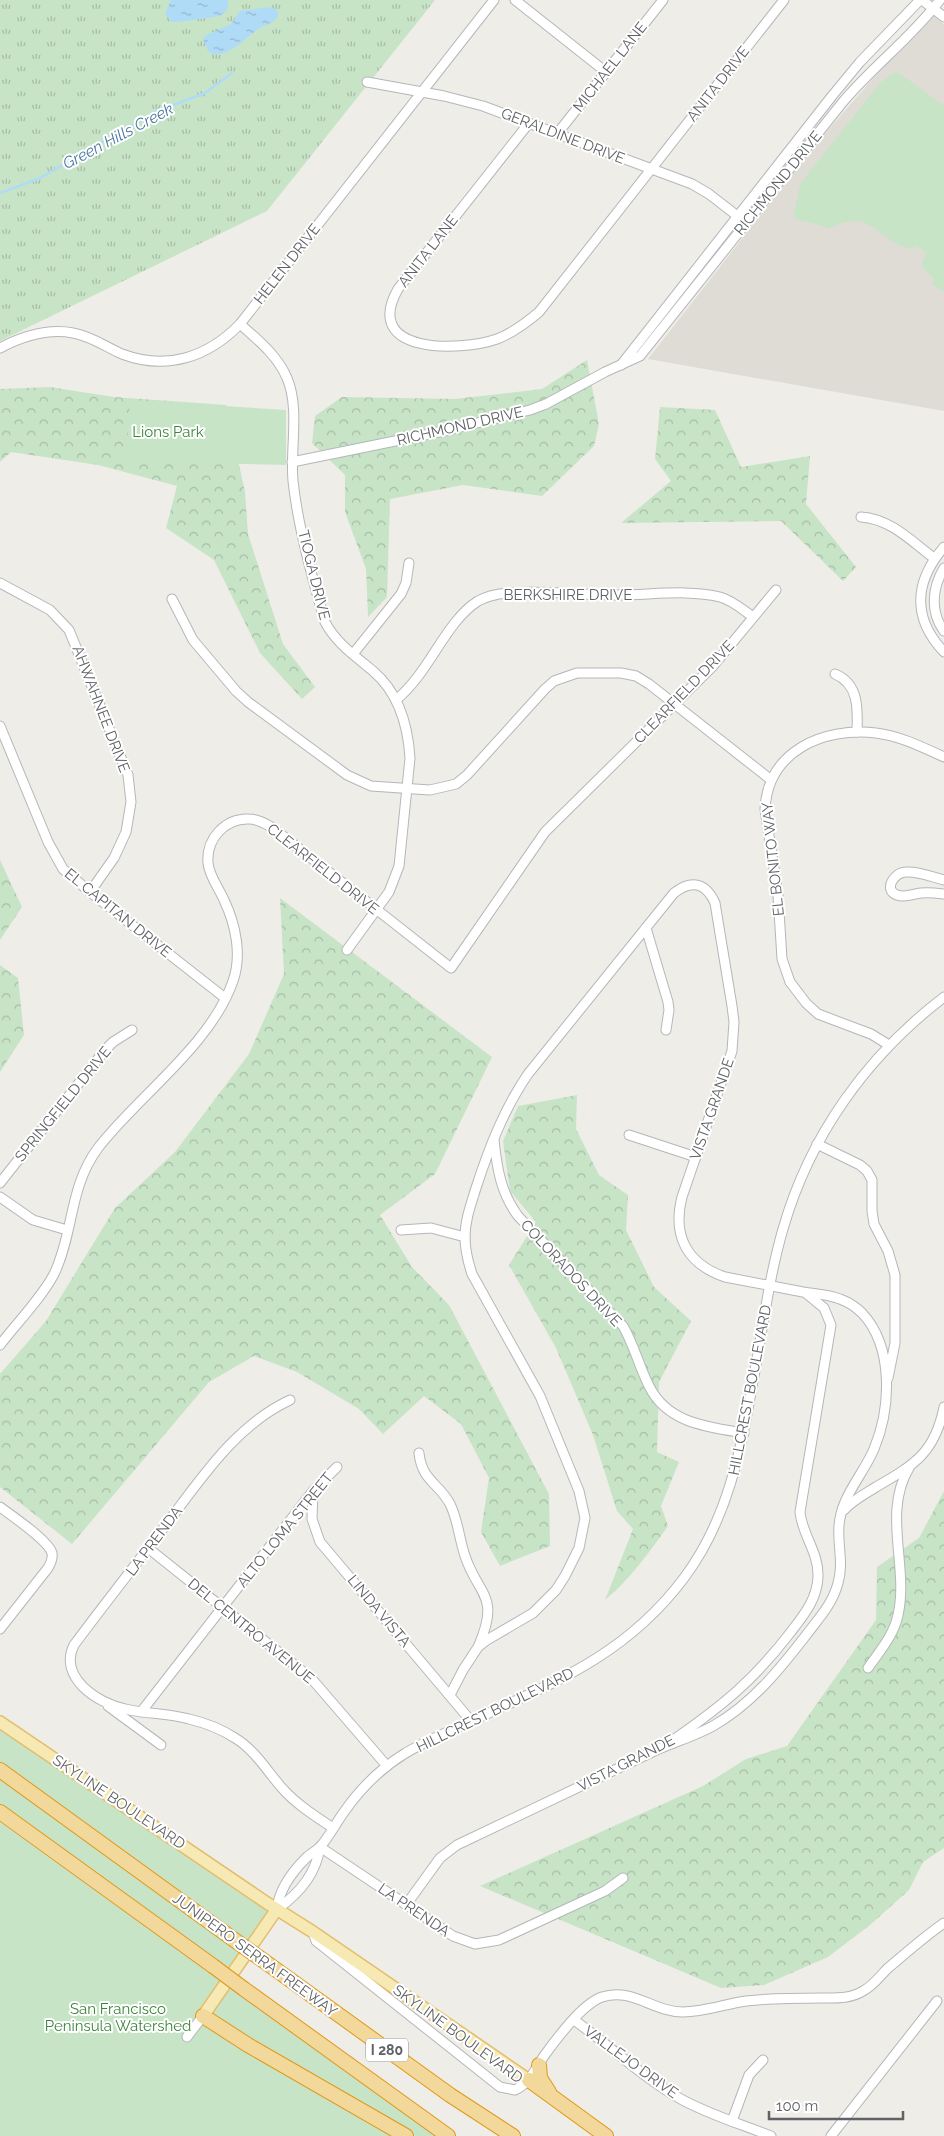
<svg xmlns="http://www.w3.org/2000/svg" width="944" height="2136" font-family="Raleway,sans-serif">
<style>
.education{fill:#dfdcd6}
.grass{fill:url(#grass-tufts)}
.forest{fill:url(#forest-crowns)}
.park{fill:#c8e4c7}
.water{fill:url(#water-ripples)}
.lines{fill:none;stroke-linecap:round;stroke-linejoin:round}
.stream{stroke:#b0dbf7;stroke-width:2.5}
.minor-casing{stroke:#b4b7ba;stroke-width:11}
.major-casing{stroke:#e4bd6b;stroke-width:14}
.highway-casing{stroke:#e09817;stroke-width:16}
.minor{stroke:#fff;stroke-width:9}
.major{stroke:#f7e9b4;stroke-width:11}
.highway{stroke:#f3d89b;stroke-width:14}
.highway-bridge-casing{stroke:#e09817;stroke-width:16;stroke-linecap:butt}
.highway-bridge{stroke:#f3d89b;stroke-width:14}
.labels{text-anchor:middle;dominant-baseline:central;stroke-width:4;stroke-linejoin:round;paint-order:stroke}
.shield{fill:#fff;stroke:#8f9194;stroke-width:1}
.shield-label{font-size:14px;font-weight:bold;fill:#5f6266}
.street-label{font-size:15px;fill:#5f6266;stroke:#fff}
.park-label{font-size:15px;fill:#3f843f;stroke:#fff}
.water-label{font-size:16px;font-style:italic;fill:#4a78a0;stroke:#fff}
</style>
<defs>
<pattern id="grass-tufts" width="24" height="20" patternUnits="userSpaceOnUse" patternTransform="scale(1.25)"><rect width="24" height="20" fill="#c8e4c7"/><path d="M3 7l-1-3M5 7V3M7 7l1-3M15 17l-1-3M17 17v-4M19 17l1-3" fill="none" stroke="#a6bca5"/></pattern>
<pattern id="forest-crowns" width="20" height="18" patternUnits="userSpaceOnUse" patternTransform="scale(1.25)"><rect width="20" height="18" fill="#c8e4c7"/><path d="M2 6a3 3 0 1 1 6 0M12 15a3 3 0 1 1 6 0" fill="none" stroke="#a6bca5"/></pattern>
<pattern id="water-ripples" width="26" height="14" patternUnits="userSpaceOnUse" patternTransform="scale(1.25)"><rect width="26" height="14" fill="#b0dbf7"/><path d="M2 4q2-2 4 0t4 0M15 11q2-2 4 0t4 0" fill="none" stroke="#92b5cc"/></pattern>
</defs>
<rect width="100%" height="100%" fill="#efede7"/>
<!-- education -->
<polygon class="education" points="930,13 944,24 944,411 648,359 815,145"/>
<!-- grass -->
<polygon class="grass" points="0,0 435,0 267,211 0,341"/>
<!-- forest -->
<g class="forest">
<polygon points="587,360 599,424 594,446 542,496 463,485 390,499 387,597 368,617 366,569 345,512 345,475 312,443 315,416 342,397 455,399 542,389"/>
<polygon points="50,387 114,397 226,405 245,492 248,534 283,644 315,687 302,699 260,653 214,560 166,528 177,486 98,465 11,452 0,462 0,389"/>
<polygon points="660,407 715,410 741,467 810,456 806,504 856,567 843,581 781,521 621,523 671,481 655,459"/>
<polygon points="0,860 22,907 0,940"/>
<polygon points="280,898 492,1057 435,1174 380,1215 412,1267 449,1305 549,1494 550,1546 500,1566 481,1532 489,1478 461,1424 424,1396 383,1434 359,1409 297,1372 254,1356 209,1382 72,1544 0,1487 0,1374 46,1321 115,1208 175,1152 249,1054 284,974"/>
<polygon points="0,965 18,978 24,1035 0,1072"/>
<path d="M577,1095L576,1129L599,1175L628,1195L626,1230L654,1287L691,1321L659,1382L657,1452L679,1462L661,1506L668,1526C649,1553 630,1579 605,1600L633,1529L617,1511L593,1435L556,1348L509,1265L536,1222L510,1191L503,1141L518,1106Z"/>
<polygon points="944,1491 944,1848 923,1862 909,1890 870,1925 828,1957 764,1985 721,1988 480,1886 703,1786 746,1759 787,1746 876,1620 877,1567 919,1538"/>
</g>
<!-- park -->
<g class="park">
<path d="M898,72L944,106V292L932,284L934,279L923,268L922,262L926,253L917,246L912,249C877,243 874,205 827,229L823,226L795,219L794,215L800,185L803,180L880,83L893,73Z"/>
<polygon points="130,400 286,410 286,465 126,461"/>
<polygon points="0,1722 279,1909 230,1978 448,2136 0,2136"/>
</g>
<!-- water -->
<g class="water">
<path d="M171,0H228C231,18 212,17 200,19C190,20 182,22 172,22L165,14Z"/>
<path d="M269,7L278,10V17C273,23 265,25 258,29C242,40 236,52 214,55L208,51L203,39L206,35L231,24L240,11Z"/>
</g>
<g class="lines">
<!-- stream -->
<polyline class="stream" points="0,193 40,178 155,112 205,93 232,73"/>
<defs>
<g id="minor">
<polyline points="515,0 606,72"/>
<polyline points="922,0 944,17"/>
<polyline points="367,82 444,96 483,106 692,184 709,194 740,218"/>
<path d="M529,123L398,289C361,354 460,352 497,339C513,333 526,323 539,312L784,0"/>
<polyline points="557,134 663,0"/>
<path d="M240,324C258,340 277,355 287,378C300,409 290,448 293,481C298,527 312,577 325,622C336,643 355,656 373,671C399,693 408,726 410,758L399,866L389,892L347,950"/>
<path d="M0,348C23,336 47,328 73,333C91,336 106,347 122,354C167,371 208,357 240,324L494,0"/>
<polyline points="621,365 832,96 860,62 920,0"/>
<path d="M292,462L449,430L530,410L546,404L605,372L640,356L842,103C872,67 911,38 940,0"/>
<path d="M861,517C891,519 911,541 934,558"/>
<path d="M944,547C914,582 912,618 944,652"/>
<path d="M944,568C932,588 930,612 944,631"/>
<polyline points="0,583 50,610 69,630 128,775 131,802 126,832 114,858 90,892"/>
<polyline points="172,599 193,640 236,691 248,702 347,775 371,786 430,790 456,784 467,775 545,689 554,681 577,673 621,673 636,676 649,684 770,779"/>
<polyline points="353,654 401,594 406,583 409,563"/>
<path d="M835,674C859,684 858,709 857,732"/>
<path d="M396,700C430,672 445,622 478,601C487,596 497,594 507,593C544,590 581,595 618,595C651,595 688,589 720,597C732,600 743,610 753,617"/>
<polyline points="0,726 48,842 63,869 90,892 225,998"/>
<path d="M944,880C932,877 918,871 906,872C894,872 883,890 897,895C905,898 913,894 921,893C928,892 936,893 944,894"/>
<polyline points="646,928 668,1002 669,1010 666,1030"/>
<path d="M889,1045L871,1034L818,1014L806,1003L790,982L782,959L778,895L765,809C768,751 823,727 876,733C900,736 922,747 944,757"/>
<polyline points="629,1135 696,1157"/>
<path d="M494,1140C497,1169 501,1193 518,1216L623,1326C634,1345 639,1366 649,1386C667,1423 707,1427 744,1433"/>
<polyline points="817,1144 860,1165 867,1171 872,1180 872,1211 874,1224 888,1251 895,1275 895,1343 888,1378"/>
<polyline points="0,1183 105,1050 113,1042 132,1030"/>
<polyline points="0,1197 33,1220 67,1230"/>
<polyline points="401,1230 431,1228 465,1237"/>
<path d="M0,1345C15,1325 45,1294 55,1272C74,1231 69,1187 98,1148C138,1096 211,1045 233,981C242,956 236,925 224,900C219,888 209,876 208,863C206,839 225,818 249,819C258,819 266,824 273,828L451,968L545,832L713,666L776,590"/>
<path d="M290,1400C234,1426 199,1482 162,1530C133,1568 103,1606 74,1645C58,1677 97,1703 125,1709C146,1714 168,1713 189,1719C206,1723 221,1729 235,1738C255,1750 267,1771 282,1788C296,1804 315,1816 333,1828"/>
<path d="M419,1453C422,1481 438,1482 450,1504C458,1520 459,1538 465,1556C479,1597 500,1595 479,1645"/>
<polyline points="313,1491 312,1519 320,1542 471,1721"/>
<path d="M0,1507C12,1516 48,1540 52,1553C53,1559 51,1563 48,1568L0,1629"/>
<path d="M844,1510C853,1500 865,1494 876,1487C914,1465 935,1453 944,1407"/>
<polyline points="148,1548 311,1678 387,1766"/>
<path d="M868,1668C879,1652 894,1635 898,1615C909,1567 882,1513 909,1468"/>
<path d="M450,1695L463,1670L478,1647L487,1640L533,1613L556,1590L565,1576L579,1548L585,1518L579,1491L540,1396L472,1274C468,1262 465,1250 465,1237C465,1220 471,1204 476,1188C489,1148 504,1109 528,1074L674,893C692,879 706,883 715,903L732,1006L734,1022L732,1051L682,1197C672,1236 687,1264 725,1277C751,1282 777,1287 803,1292C815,1294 828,1294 840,1299C848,1302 856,1307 862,1313C894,1347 891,1408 874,1449C866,1468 853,1483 845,1502C831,1534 846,1555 838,1583C833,1603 819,1618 807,1634C780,1669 752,1704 713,1726C697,1735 678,1741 661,1748"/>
<polyline points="108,1706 161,1745"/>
<polyline points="141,1712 313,1491 337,1467"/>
<path d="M676,1738C723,1705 754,1680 790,1633C803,1616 817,1600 818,1577C819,1552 802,1535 800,1512L831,1325L824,1308L807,1294"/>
<polyline points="320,1847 453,1936 475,1944 499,1940 605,1891 623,1878"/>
<polyline points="406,1905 440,1858 457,1845 665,1746"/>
<path d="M277,1909C279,1890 292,1872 306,1858C310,1854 316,1851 320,1847C329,1837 336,1823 344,1812C360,1789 380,1769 404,1754C422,1743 443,1734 463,1725C550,1684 624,1658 684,1578C729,1518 741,1448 754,1376C763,1327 769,1277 783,1229C810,1135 867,1056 944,997"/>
<path d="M277,1909C299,1894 316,1874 320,1847"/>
<path d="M313,1932L316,1941L500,2087L515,2090C530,2083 535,2069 544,2056C557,2038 582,2004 602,1997C632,1987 653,2012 683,2012C704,2012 725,2004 746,2001C771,1998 797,1998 822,1998C836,1998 850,1999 863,1991C873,1986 880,1976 888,1968C906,1953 925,1936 944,1923"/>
<path d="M574,2020C609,2045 641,2076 679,2098C707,2114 741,2124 771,2136"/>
<polyline points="187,2037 203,2016"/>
<polyline points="732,2121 749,2075 763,2060"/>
<polyline points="831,2136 937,2001"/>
</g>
<g id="major">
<polyline points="0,1722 267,1903 313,1932 529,2080"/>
<polyline points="203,2016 277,1909"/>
</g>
<g id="highway">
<polyline points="0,1770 233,1939"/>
<polyline points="0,1812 213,1966"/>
<polyline points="264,1961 450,2095 513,2136"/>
<polyline points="244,1989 448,2136"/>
<polyline points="203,2016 248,2045 406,2136"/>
<polyline points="539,2065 540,2078 549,2092"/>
<polyline points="529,2080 606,2136"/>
</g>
</defs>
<!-- minor casing -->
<use href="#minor" class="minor-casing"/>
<!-- major casing -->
<use href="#major" class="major-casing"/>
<!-- highway casing -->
<use href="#highway" class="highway-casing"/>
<!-- minor -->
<use href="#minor" class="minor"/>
<!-- major -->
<use href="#major" class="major"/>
<!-- highway -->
<use href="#highway" class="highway"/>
<defs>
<g id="highway-bridge">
<polyline points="233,1939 264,1961"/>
<polyline points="213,1966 244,1989"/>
</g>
</defs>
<!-- highway-bridge casing -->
<use href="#highway-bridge" class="highway-bridge-casing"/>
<!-- highway-bridge -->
<use href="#highway-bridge" class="highway-bridge"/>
</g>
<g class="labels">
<!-- shield labels -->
<rect class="shield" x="366" y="2038.5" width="42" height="23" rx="4"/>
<g class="shield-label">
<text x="387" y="2050">I 280</text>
</g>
<!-- street labels -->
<g class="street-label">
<text transform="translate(610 67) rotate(-52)">MICHAEL LANE</text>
<text transform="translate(718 84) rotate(-52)">ANITA DRIVE</text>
<text transform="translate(563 136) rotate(21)">GERALDINE DRIVE</text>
<text transform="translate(778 183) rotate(-51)">RICHMOND DRIVE</text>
<text transform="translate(428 251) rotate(-52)">ANITA LANE</text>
<text transform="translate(287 264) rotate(-52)">HELEN DRIVE</text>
<text transform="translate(460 426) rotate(-13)">RICHMOND DRIVE</text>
<text transform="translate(314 575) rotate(76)">TIOGA DRIVE</text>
<text x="568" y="595">BERKSHIRE DRIVE</text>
<text transform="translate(684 692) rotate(-46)">CLEARFIELD DRIVE</text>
<text transform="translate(101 709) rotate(69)">AHWAHNEE DRIVE</text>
<text transform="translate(773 859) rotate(-96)">EL BONITO WAY</text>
<text transform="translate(323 869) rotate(38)">CLEARFIELD DRIVE</text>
<text transform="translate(118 913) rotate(39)">EL CAPITAN DRIVE</text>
<text transform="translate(63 1104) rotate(-51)">SPRINGFIELD DRIVE</text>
<text transform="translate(712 1109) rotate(-71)">VISTA GRANDE</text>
<text transform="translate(571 1273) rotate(47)">COLORADOS DRIVE</text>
<text transform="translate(750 1390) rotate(-79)">HILLCREST BOULEVARD</text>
<text transform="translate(285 1530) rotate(-51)">ALTO LOMA STREET</text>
<text transform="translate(154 1541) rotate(-53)">LA PRENDA</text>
<text transform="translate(379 1611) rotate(50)">LINDA VISTA</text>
<text transform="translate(251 1631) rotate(39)">DEL CENTRO AVENUE</text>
<text transform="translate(495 1710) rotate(-26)">HILLCREST BOULEVARD</text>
<text transform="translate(626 1763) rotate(-27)">VISTA GRANDE</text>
<text transform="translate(119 1802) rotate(34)">SKYLINE BOULEVARD</text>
<text transform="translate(414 1910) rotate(34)">LA PRENDA</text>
<text transform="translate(255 1955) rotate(36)">JUNIPERO SERRA FREEWAY</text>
<text transform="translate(458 2034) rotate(36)">SKYLINE BOULEVARD</text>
<text transform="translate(631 2062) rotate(36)">VALLEJO DRIVE</text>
</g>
<!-- park labels -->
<g class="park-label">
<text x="168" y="432">Lions Park</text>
<text x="118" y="2009">San Francisco<tspan x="118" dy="17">Peninsula Watershed</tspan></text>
</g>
<!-- water labels -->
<g class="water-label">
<text transform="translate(118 136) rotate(-28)">Green Hills Creek</text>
</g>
</g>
<!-- scale -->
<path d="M769 2111v8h134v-8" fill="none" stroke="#5f6266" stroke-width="2.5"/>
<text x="776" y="2111" font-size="15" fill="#5f6266" stroke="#ffffff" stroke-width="4" paint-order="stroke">100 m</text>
</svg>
